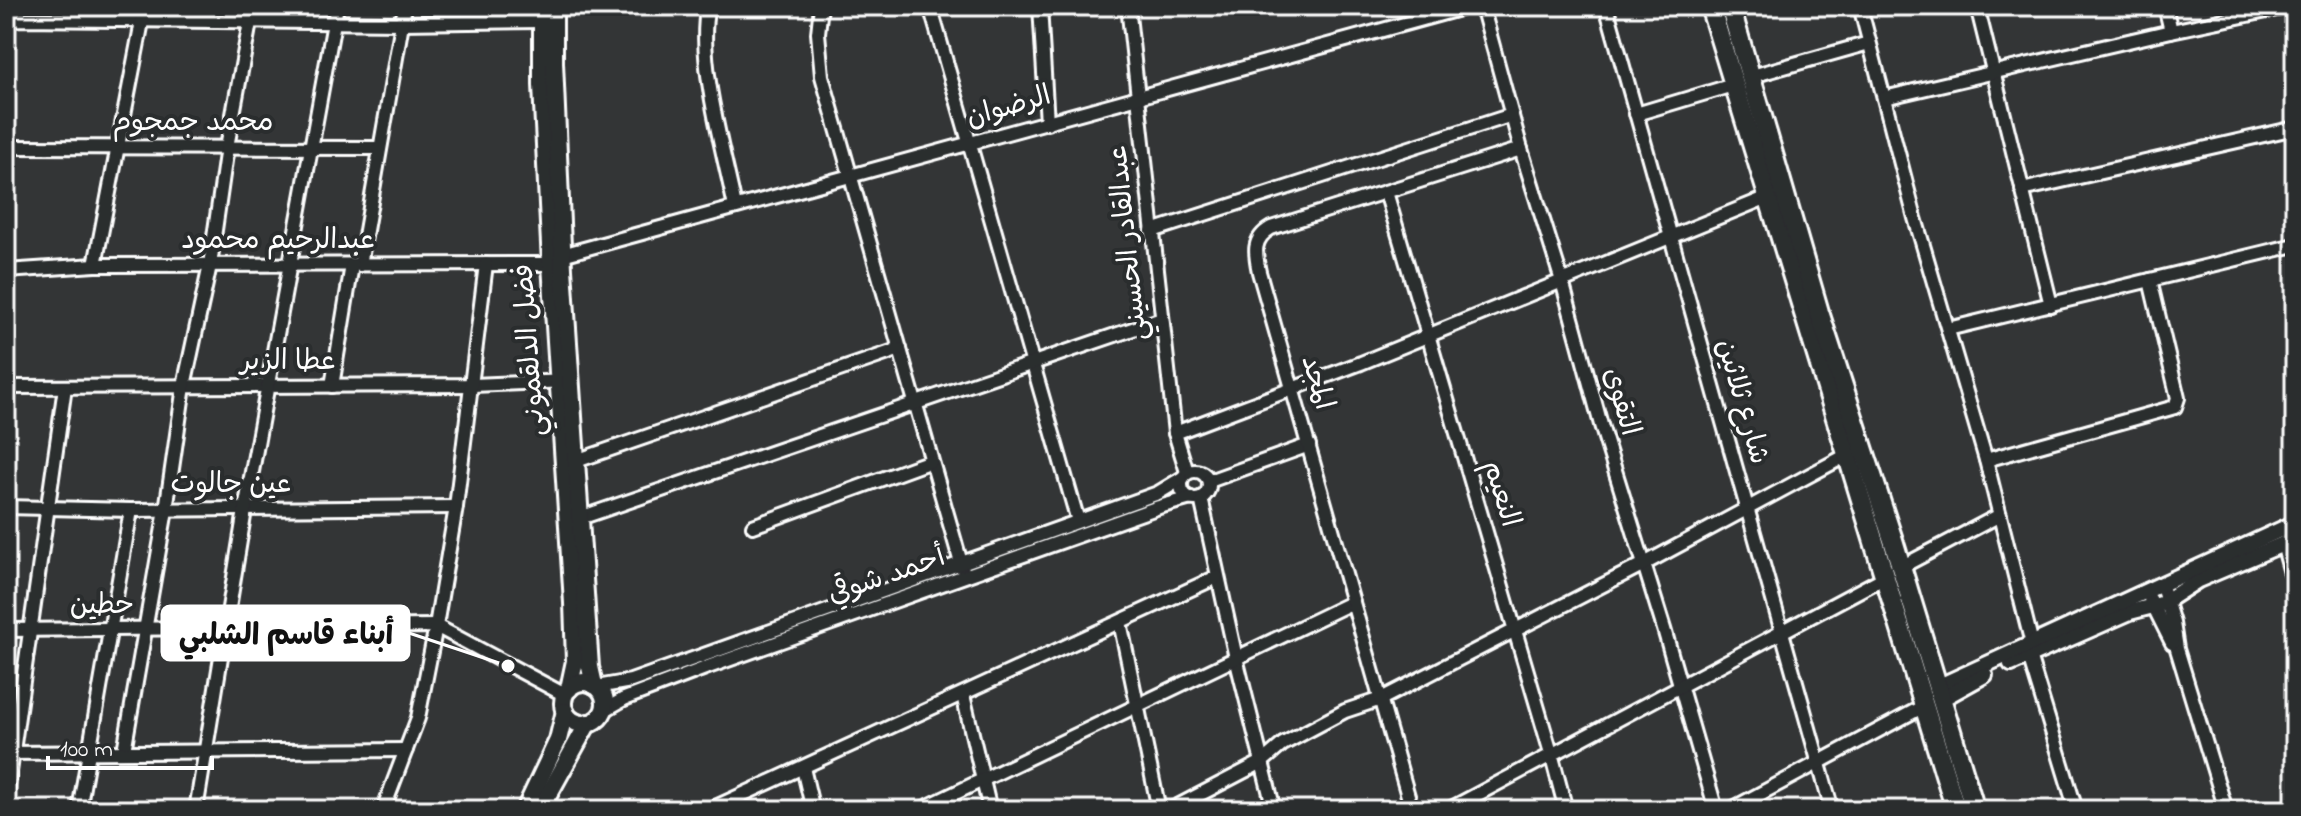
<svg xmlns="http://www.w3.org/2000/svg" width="2301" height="816" font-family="'Indie Flower','Playpen Sans Arabic',sans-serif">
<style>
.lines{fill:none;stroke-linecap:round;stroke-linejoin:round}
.minor-casing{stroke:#fff;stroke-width:18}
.tertiary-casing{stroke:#fff;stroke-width:20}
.secondary-casing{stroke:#fff;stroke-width:22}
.primary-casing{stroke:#fff;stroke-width:24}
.minor{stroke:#2a2d2e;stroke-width:12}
.tertiary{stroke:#2a2d2e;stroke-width:14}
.secondary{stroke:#2a2d2e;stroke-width:16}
.primary{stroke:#2a2d2e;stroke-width:18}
.labels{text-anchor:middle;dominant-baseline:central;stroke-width:8;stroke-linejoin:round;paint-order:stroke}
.street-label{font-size:28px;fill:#fff;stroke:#2a2d2e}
.leader{fill:none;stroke:#fff;stroke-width:3}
.callout-dot{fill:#fff;stroke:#2a2d2e;stroke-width:3}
.callout{fill:#fff;stroke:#fff;stroke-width:3}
.callout-label{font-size:30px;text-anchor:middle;font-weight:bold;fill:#111}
</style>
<rect width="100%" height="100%" fill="#333536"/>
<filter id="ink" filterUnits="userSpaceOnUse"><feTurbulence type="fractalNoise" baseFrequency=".0125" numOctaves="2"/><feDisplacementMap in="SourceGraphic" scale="16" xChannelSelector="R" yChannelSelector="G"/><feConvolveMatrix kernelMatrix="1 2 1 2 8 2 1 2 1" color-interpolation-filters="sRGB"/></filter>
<g filter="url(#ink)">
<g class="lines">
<defs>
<g id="minor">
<path d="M708,6C696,57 724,153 735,207"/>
<polyline points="821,6 818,33 822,76 963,570"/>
<polyline points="930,6 1078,521"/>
<polyline points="1040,6 1047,123"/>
<polyline points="1128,6 1175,433 1187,472"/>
<polyline points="1482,6 1521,149 1562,281 1601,425 1664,629 1716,810"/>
<polyline points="1606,6 1832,810"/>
<polyline points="1860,6 1915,218 1986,460 2032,644"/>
<polyline points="1977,6 2051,305"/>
<polyline points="2165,6 2171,31"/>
<polyline points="6,22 20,19 402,23 540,21"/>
<polyline points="1752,76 1869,43"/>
<polyline points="1884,98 2171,31 2291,6"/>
<polyline points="1636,114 1733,85"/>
<polyline points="6,147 380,148"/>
<polyline points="2022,190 2295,128"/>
<polyline points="1386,192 1551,753 1566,810"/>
<polyline points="1152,231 1512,115"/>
<polyline points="562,255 1470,6"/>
<polyline points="95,265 145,6"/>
<polyline points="360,265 405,6"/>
<polyline points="6,271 95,265 551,264"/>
<polyline points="1948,329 2295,245"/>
<polyline points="332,386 352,265"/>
<polyline points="6,387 473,385 567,381"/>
<polyline points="1175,433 1361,363 1768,197"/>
<polyline points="1986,460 2175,407 2178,398 2150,280"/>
<polyline points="576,461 900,349"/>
<circle cx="1195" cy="485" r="14"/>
<polyline points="1209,481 1309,445"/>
<polyline points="1201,498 1236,658 1274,810"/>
<polyline points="6,507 131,510 456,507"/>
<polyline points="580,518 1162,319"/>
<polyline points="753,526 931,461"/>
<polyline points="2283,544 2295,588"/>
<polyline points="1901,567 2000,515"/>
<polyline points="2162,586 2173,623 2177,649 2226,810"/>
<polyline points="2150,599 2172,643"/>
<polyline points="1120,622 1159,810"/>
<polyline points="6,630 436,626 565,695"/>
<polyline points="2029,656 2076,810"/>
<polyline points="597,687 631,681 1158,493 1181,479"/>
<polyline points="963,695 990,810"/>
<polyline points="603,711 624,699 708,667 1159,507 1191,498"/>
<polyline points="124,751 166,510 184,386 210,265 227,147 253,6"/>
<polyline points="6,753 406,750"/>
<polyline points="803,768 813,810"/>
<polyline points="6,800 65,387"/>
<polyline points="79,810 131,510"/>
<polyline points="196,810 245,510 337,6"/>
<polyline points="383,810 418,718 436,626 456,507 486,264"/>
<polyline points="709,810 1217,577"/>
<polyline points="920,810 1353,602"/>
<polyline points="1170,810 1262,762 1283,744 1345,711 1381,699 1644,564 1847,455"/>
<path d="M1412,810L1259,272C1255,253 1252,239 1271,228L1521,149"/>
<polyline points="1448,810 1883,578"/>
<polyline points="1730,810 1924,706"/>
</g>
<g id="tertiary">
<polyline points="2011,664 2130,612 2161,604 2198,580 2295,539"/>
<polyline points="1937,687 2295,523"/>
<polyline points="1940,700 1985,675"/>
</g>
<g id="secondary">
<polyline points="542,6 542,85 551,264 573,603 575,661 569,689"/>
<polyline points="554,6 554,62 563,269 590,667 594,685"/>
<circle cx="584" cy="703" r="21"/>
<polyline points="525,810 558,740 565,711"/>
<polyline points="540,810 588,723"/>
</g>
<g id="primary">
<polyline points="1710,6 1956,810"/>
<polyline points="1730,6 1819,312 1893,540 1975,810"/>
</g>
</defs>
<!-- minor casing -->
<use href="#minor" class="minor-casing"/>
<!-- tertiary casing -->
<use href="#tertiary" class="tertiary-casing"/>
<!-- secondary casing -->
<use href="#secondary" class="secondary-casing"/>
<!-- primary casing -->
<use href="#primary" class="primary-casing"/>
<!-- minor -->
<use href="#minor" class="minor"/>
<!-- tertiary -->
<use href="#tertiary" class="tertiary"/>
<!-- secondary -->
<use href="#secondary" class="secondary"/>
<!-- primary -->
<use href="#primary" class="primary"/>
</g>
</g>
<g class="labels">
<!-- street labels -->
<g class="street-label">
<text transform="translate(1009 108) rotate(-16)">الرضوان</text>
<text x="193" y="123">محمد جمجوم</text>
<text x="278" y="241">عبدالرحيم محمود</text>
<text transform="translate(1129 243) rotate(-96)">عبدالقادر الحسيني</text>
<text transform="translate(531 350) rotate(-94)">فضل الدلقموني</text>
<text x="288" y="362">عطا الزير</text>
<text transform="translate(1316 383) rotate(74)">المجد</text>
<text transform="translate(1620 402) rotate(74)">التقوى</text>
<text transform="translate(1741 402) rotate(74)">شارع ثلاثين</text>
<text x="231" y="485">عين جالوت</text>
<text transform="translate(1500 494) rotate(73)">النعيم</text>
<text transform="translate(887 577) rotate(-19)">أحمد شوقي</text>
<text x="102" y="606">حطين</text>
</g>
</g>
<!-- callouts -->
<path class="leader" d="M508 666L409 633"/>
<circle class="callout-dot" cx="508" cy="666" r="8"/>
<rect class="callout" x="162" y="606" width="247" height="54" rx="8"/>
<g class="callout-label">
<text x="286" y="644">أبناء قاسم الشلبي</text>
</g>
<!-- margin -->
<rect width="2301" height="816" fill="none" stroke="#2a2d2e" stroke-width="32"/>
<rect x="16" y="16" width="2269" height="784" fill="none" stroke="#fff" stroke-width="3" filter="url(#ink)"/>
<!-- scale -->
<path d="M48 756v12h164v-12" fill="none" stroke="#ffffff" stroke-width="4"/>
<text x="60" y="756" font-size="24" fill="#ffffff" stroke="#2a2d2e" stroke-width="6" paint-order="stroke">100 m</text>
</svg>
